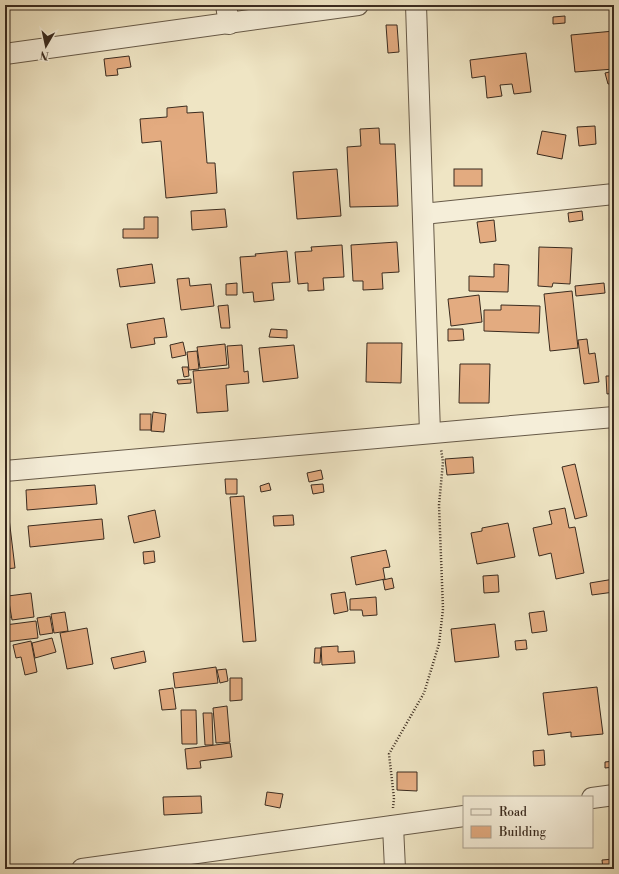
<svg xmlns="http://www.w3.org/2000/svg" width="619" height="874" font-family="'Libre Bodoni',serif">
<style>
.building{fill:#e3ab80;stroke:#3a2b1f}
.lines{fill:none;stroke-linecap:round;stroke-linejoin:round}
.minor-casing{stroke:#675a48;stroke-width:22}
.path{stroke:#3a2b1f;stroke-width:2.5;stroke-dasharray:1 2;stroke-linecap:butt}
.minor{stroke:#f5eed9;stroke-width:20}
</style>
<rect width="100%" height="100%" fill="#efe5c4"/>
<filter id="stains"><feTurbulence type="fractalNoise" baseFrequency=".005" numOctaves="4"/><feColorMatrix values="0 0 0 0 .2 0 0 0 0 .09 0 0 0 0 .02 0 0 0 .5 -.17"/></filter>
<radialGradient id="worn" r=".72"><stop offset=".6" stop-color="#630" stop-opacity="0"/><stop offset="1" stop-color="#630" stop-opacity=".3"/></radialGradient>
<!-- building -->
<g class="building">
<polygon points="565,16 565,23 553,24 553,17"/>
<polygon points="386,25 397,25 399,52 388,53"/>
<polygon points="614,31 614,69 575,72 571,35"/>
<polygon points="526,53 531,92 514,94 512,84 500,85 502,96 487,98 485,76 472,78 470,60"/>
<polygon points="129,56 131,67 117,69 118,75 106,76 104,59"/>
<polygon points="614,71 614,83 608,84 605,73"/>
<polygon points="187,106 187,113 203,112 207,163 215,163 217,193 166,198 161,141 142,143 140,119 167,117 167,108"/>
<polygon points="595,126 596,144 579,146 577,127"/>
<polygon points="379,128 380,144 395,144 398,206 350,207 347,147 361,146 360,129"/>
<polygon points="542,131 566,135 562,159 537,154"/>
<polygon points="337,169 341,216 297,219 293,172"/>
<rect x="454" y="169" width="28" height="17"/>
<polygon points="225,209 227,227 192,230 191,211"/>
<polygon points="582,211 583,220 569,222 568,213"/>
<polygon points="144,217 158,217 158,238 123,238 123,229 144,229"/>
<polygon points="494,220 496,241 480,243 477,222"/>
<polygon points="397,242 399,272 382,273 383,289 363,290 363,281 353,281 351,245"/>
<polygon points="342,245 344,277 323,278 324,290 308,291 308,283 298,284 295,252 312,251 311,247"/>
<polygon points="539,247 572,248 570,284 553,283 552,287 538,286"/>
<polygon points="287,251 290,282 272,283 274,300 254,302 253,292 243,293 240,257 256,256 255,254"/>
<polygon points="152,264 155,283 120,287 117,269"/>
<polygon points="494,264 509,265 508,292 469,291 469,276 494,277"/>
<polygon points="189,278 190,286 211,284 214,306 181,310 177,279"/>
<polygon points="237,283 237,295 226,295 226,284"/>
<polygon points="604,283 605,293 576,296 575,286"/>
<polygon points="572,291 578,348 550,351 544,294"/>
<polygon points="479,295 482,322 451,326 448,299"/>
<polygon points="610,302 614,302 614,323 612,323"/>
<polygon points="228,305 230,328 221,328 218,306"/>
<polygon points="501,305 540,306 539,333 484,331 484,310 501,310"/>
<polygon points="164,318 167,337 154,338 155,344 131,348 127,324"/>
<polygon points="271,329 287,330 287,338 269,337"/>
<polygon points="448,329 463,329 464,340 448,341"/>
<polygon points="587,339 589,354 595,353 599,382 584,384 578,340"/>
<polygon points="183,342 186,355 172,358 170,345"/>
<polygon points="367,343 402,343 401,383 366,382"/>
<polygon points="225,344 227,365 200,368 197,347"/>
<polygon points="242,345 244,372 248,371 249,383 226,385 228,411 197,413 193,371 229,368 227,346"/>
<polygon points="294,345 298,378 263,382 259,348"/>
<polygon points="197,351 199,369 189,370 187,352"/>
<polygon points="460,364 490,364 489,403 459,403"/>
<polygon points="182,367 188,367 189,376 184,377"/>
<polygon points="606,376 614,376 614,393 607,394"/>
<polygon points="5,378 6,378 8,411 5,411"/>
<polygon points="191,379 191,383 178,384 177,380"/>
<polygon points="153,412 166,414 164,432 151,431"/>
<rect x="140" y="414" width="11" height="16"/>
<polygon points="473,457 474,473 447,475 445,459"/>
<polygon points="575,464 587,516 575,519 562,467"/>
<polygon points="321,470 323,479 309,482 307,473"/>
<polygon points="225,479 237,479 237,494 226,494"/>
<polygon points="269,483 271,490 261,492 260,486"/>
<polygon points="323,484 324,492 313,494 311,485"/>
<polygon points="95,485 97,504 27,510 26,490"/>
<polygon points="244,496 256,641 243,642 230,497"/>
<polygon points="565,508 569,528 575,527 584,573 556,579 551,553 539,556 533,528 552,524 549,511"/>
<polygon points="155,510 160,537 134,543 128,516"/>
<polygon points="293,515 294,525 274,526 273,516"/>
<polygon points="9,518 15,568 5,569 5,519"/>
<polygon points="102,519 104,539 30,547 28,526"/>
<polygon points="508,523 515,557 477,564 471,533 482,531 482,528"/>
<polygon points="386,550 390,567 383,568 385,579 356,585 351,557"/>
<polygon points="154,551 155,562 144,564 143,552"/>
<polygon points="498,575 499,592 484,593 483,576"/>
<polygon points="392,578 394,588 385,590 383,580"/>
<polygon points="614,579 614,592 592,595 590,583"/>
<polygon points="345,592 348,611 334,614 331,594"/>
<polygon points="31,593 34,617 12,620 8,596"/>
<polygon points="376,597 377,615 363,616 362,610 350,610 350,599"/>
<polygon points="8,601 10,618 5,619 5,602"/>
<polygon points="544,611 547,631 532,633 529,613"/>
<polygon points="65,612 68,631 54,633 51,614"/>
<polygon points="50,616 53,633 40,635 37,618"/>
<polygon points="36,621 38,638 5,642 5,625"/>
<polygon points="495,624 499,657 455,662 451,629"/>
<polygon points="87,628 93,664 67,669 60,633"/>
<polygon points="52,638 56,652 35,658 32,643"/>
<polygon points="526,640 527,649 516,650 515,641"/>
<polygon points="31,641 37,672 25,675 21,657 16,658 13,645"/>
<polygon points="338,646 338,652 354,651 355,663 322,665 321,647"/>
<polygon points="315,648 321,648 320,663 314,663"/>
<polygon points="144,651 146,662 114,669 111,658"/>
<polygon points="216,667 218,683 175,688 173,673"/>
<polygon points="226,669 228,681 220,683 217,670"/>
<polygon points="230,678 242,678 242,700 230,701"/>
<polygon points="597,687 603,734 571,737 571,732 548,735 543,693"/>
<polygon points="173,688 176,709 162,710 159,690"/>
<polygon points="227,706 230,742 216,743 213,708"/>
<polygon points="181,710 196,710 197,744 182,744"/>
<polygon points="203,713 212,713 213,745 205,745"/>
<polygon points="230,743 232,757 200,761 201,768 187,769 185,749"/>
<polygon points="544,750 545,765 534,766 533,751"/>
<polygon points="614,761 614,767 605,768 605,762"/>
<polygon points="397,772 417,772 417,791 397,790"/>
<polygon points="267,792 283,794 280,808 265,805"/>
<polygon points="201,796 202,813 164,815 163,797"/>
<polygon points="614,859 614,869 603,869 602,860"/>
</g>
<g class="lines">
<defs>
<g id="minor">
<polyline points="226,5 229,24"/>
<polyline points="416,5 430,433"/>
<polyline points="5,54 358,5"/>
<polyline points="423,214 614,194"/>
<polyline points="5,471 614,417"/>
<polyline points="592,798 614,795"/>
<polyline points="393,826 395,869"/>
<polyline points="82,869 464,816"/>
</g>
</defs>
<!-- minor casing -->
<use href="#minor" class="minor-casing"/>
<!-- path -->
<polyline class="path" points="393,808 394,798 389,754 424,693 439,644 443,609 439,505 443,462 441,449"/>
<!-- minor -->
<use href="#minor" class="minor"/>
</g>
<!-- margin -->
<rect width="619" height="874" fill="none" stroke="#efe5c4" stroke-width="20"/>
<rect x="6" y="6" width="607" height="862" fill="none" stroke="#3a2b1f" stroke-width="2"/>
<rect x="10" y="10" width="599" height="854" fill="none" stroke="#3a2b1f"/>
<!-- legend -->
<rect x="463" y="796" width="130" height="52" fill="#f5eed9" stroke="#aaa08f"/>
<rect x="471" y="809" width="20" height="6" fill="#f5eed9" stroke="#aaa08f"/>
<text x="499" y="816" font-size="12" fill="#3a2b1f">Road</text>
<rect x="471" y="826" width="20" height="12" fill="#e3ab80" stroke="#aaa08f"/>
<text x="499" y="836" font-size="12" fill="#3a2b1f">Building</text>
<!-- north arrow -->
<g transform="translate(46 46) rotate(189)" stroke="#f5eed9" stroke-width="3" paint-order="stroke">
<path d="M0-3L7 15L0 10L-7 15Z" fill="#3a2b1f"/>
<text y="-6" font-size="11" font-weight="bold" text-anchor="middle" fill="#3a2b1f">N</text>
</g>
<rect width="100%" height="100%" filter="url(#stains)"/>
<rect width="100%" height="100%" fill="url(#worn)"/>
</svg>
